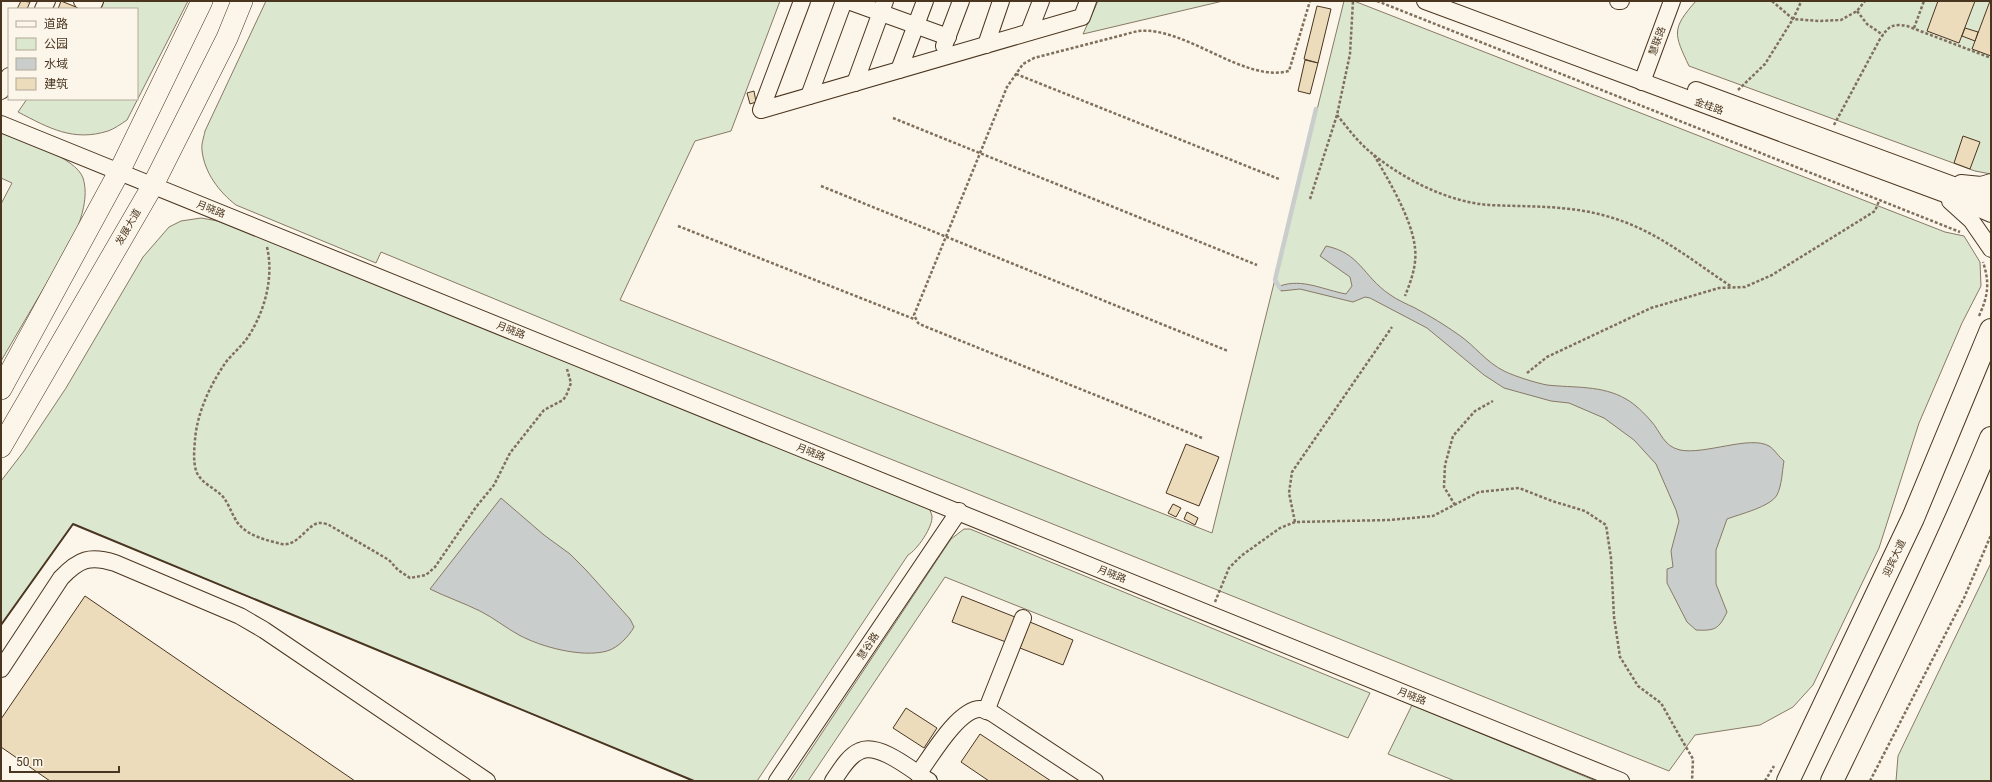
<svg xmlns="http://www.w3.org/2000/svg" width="1992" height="782" font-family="Roboto,'Noto Sans SC',sans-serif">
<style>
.green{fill:#dce7d0;stroke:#887966}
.water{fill:#c9cecd;stroke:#887966}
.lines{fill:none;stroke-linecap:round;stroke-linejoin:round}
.stream{stroke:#c9cecd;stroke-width:4.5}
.building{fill:#ecdcbc;stroke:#4a3520}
.minor-casing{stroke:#4a3520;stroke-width:18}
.major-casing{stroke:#4a3520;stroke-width:22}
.highway-casing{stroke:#4a3520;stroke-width:24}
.path{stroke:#7f6f5c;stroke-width:2.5;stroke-dasharray:3 2;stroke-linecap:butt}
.minor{stroke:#fbf6e9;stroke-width:16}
.major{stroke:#fbf6e9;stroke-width:21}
.highway{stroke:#fbf6e9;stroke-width:22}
.wall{stroke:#4a3520;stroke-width:2}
.labels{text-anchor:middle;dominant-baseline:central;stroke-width:3;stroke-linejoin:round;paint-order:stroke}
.street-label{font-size:10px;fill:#4a3520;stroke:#fbf6e9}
</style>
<rect width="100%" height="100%" fill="#fbf6e9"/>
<!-- green -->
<g class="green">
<path d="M104,1H188L127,120C121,124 114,129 108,131C73,142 49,128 18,112L27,99H137V9H101Z"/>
<path d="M266,1H780L731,131L695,141L620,300L1212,533L1344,1H1354L1945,232L1964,236L1980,262L1981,286L1962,323L1919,423L1879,548L1813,685L1793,707L1760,725L1695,735L1669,771L611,347L381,252L376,263L236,205C219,192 204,172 202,150C201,144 204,137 205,131Z"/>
<polygon points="1098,1 1223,1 1083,34"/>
<path d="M1696,1H1991V174L1975,171L1689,66C1674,34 1671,29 1696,1Z"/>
<path d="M1,133C21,140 76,157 83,178C89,197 81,218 75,235L1,361V204L12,183L1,178Z"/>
<path d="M201,218L224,222L927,504C929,508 931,512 932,516C933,527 917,550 908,555L757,781H694L73,524L1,625V481L24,451L66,388L143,257L169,227L181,221Z"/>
<polygon points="964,529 970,529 1370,693 1348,738 945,577 808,781 790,781 951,539"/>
<polygon points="1991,563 1991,781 1896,781 1898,756"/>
<polygon points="1412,705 1596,781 1455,781 1388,754"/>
</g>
<!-- water -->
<g class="water">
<path d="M1326,246C1360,253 1363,276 1389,294C1397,300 1407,304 1415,308C1430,316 1445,325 1459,335C1475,346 1486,362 1504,371C1514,376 1536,383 1547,385C1574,388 1602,385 1626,399C1635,404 1644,413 1651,421C1661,432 1663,446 1680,450C1705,455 1750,435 1769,446C1774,449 1779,457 1784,461C1782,472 1782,485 1777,495C1770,507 1740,514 1727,519L1716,550V584L1727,612C1719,629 1715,631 1696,630L1687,622L1667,583V569L1673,567L1671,551L1679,521L1676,510L1656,464L1634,440L1604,418L1569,403L1551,401L1504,388L1484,375L1427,328L1370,298L1365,297L1353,302L1300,289L1281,291L1280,286C1302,278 1324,290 1346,294L1352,286L1350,277L1320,256Z"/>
<path d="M501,498L544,535L570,554L586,570L630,619L634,627C629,636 618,648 607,651C582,658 541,647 519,635C506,628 494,618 480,611C464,603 446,597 430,589Z"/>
</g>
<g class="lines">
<!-- stream -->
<polyline class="stream" points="1280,288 1275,280 1316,109"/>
</g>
<!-- building -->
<g class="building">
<polygon points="21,1 30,2 27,9 17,9"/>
<polygon points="61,1 81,9 58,9"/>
<polygon points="1938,1 1975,1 1959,43 1927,31"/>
<polygon points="1990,1 1991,1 1991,56 1972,49"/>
<polygon points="1317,6 1331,9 1318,63 1304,59"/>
<polygon points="1965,28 1978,32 1975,41 1962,36"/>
<polygon points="1305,60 1318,63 1310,94 1298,91"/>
<polygon points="754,91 756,102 750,104 747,93"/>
<polygon points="1963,136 1980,142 1970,169 1954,163"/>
<polygon points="1186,444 1219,457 1199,506 1166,493"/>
<polygon points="1173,504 1181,508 1176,517 1168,513"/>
<polygon points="1187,512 1198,518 1195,525 1184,519"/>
<polygon points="85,596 355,781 50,781 1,747 1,719"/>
<polygon points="962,596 1015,617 1006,642 952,622"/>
<polygon points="1030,622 1073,640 1063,665 1020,648"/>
<polygon points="906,708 937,728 924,748 893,728"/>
<polygon points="980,734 1051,781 989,781 961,762"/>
</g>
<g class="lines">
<defs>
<g id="minor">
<polyline points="82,1 93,5 95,1"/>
<polyline points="802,1 761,110 1082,17 1088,1"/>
<polyline points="848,1 948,37"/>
<polyline points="1425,1 1942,193 1991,214"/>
<polyline points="1618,1 1621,1"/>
<polyline points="43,9 47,1"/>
<polyline points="1029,32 1041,1"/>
<polyline points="986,45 1001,1"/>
<polyline points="944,46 961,1"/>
<polyline points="899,70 925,1"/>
<polyline points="1642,82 1672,1"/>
<polyline points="855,83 885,1"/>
<polyline points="1696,90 1991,199"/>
<polyline points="1,91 9,76"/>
<polyline points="809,96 844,1"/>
<polyline points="1,124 1621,781"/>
<polyline points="1961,183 1981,185 1991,182"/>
<polyline points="1950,201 1971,220 1991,249"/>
<path d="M1,669L61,578C79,559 90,555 115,563L240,616L264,630L487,781"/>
<polyline points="986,711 1023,618"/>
<path d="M918,774C930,758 958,709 980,709C984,709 989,712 992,713L1095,781"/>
<polyline points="777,781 959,511"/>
<path d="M833,781C840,771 848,756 860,751C879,742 913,771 929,781"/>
</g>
<g id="major">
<polyline points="1,389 119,172 202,1"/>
<polyline points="1,447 153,185 227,38 242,1"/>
</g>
<g id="highway">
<polyline points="1788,781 1913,518 1991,330"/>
<path d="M1832,781C1887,667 1943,554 1991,438"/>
</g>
</defs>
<!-- minor casing -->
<use href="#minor" class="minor-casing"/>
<!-- major casing -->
<use href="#major" class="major-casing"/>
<!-- highway casing -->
<use href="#highway" class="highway-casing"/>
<!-- path -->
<g class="path">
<polyline points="1377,1 1960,232"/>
<polyline points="1772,1 1793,19 1819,21 1841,20 1857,11 1865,1"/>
<polyline points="1857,11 1867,24 1883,35"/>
<polyline points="1914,28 1924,1"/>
<polyline points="1016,74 1279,179"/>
<polyline points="1738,90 1765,64 1793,19 1801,2"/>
<path d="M1337,115C1347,127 1357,141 1369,151C1401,178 1447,202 1489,205C1529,207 1568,205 1606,216C1655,229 1691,260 1732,287"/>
<polyline points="893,118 1257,265"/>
<path d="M1834,125L1880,39C1888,27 1892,23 1907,26L1991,58"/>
<path d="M1374,155C1389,181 1412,219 1415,248C1417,265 1411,281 1405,296"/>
<polyline points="821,186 1228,351"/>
<polyline points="1310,199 1337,115 1350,54 1353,1"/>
<polyline points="678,226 914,319"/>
<path d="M267,247C274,277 265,311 248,337C242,346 233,353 226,362C210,385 197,413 195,440C194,451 193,464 197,473C203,485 216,488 224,498C229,505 232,514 237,522C247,536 266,540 282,544C298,547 308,523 320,523C323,523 327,524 329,525L389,560L398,570L410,578L426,575L435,567L476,507L494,485L510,453L544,410L563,400L566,396L571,383L567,369"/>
<path d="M1979,316C1988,296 1990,283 1983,262"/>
<polyline points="1527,373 1547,357 1651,308 1719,288 1745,287 1772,275 1875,211 1879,201"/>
<path d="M1202,438L924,326L918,323L914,315L1007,87L1023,64L1034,58L1138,31C1186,26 1243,83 1289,71L1310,1"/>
<polyline points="1455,505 1444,487 1445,465 1453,436 1475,411 1493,401"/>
<polyline points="1295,522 1289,493 1292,472 1392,327"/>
<polyline points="1215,602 1229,568 1241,556 1280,528 1295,522 1390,520 1433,516 1479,492 1519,488 1552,501 1585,511 1606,525 1611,558 1614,617 1620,657 1638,686 1661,703 1679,735 1693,759 1692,781"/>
<polyline points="1765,781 1774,766"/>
<polyline points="1870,781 1964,598 1991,535"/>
</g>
<!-- minor -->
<use href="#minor" class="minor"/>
<!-- major -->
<use href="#major" class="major"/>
<!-- highway -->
<use href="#highway" class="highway"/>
<!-- wall -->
<polyline class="wall" points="1,625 73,524 694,781"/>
</g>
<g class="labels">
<!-- street labels -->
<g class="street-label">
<text transform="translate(1657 41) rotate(-70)">慧联路</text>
<text transform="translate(1709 106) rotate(20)">金桂路</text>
<text transform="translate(211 209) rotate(22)">月晓路</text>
<text transform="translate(128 227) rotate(-60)">发展大道</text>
<text transform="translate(511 330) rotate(22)">月晓路</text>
<text transform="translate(811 452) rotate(22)">月晓路</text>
<text transform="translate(1894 558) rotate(-65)">迎宾大道</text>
<text transform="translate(1112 574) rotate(22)">月晓路</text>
<text transform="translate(868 646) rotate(-56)">慧谷路</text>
<text transform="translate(1412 696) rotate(22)">月晓路</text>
</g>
</g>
<!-- border -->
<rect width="1992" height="782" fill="none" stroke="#4a3520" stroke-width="4"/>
<!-- legend -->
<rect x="8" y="8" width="130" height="92" fill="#fbf6e9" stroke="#b4a999"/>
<rect x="16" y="21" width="20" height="6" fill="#fbf6e9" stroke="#b4a999"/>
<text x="44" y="28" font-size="12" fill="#4a3520">道路</text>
<rect x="16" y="38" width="20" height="12" fill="#dce7d0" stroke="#b4a999"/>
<text x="44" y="48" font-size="12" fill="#4a3520">公园</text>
<rect x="16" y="58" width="20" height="12" fill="#c9cecd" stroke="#b4a999"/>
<text x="44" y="68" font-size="12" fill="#4a3520">水域</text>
<rect x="16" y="78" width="20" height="12" fill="#ecdcbc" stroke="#b4a999"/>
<text x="44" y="88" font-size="12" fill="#4a3520">建筑</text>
<!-- scale -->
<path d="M10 766v6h109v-6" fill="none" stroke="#4a3520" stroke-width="2"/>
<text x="16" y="766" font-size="12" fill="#4a3520" stroke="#fbf6e9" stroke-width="3" paint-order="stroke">50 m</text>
</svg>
